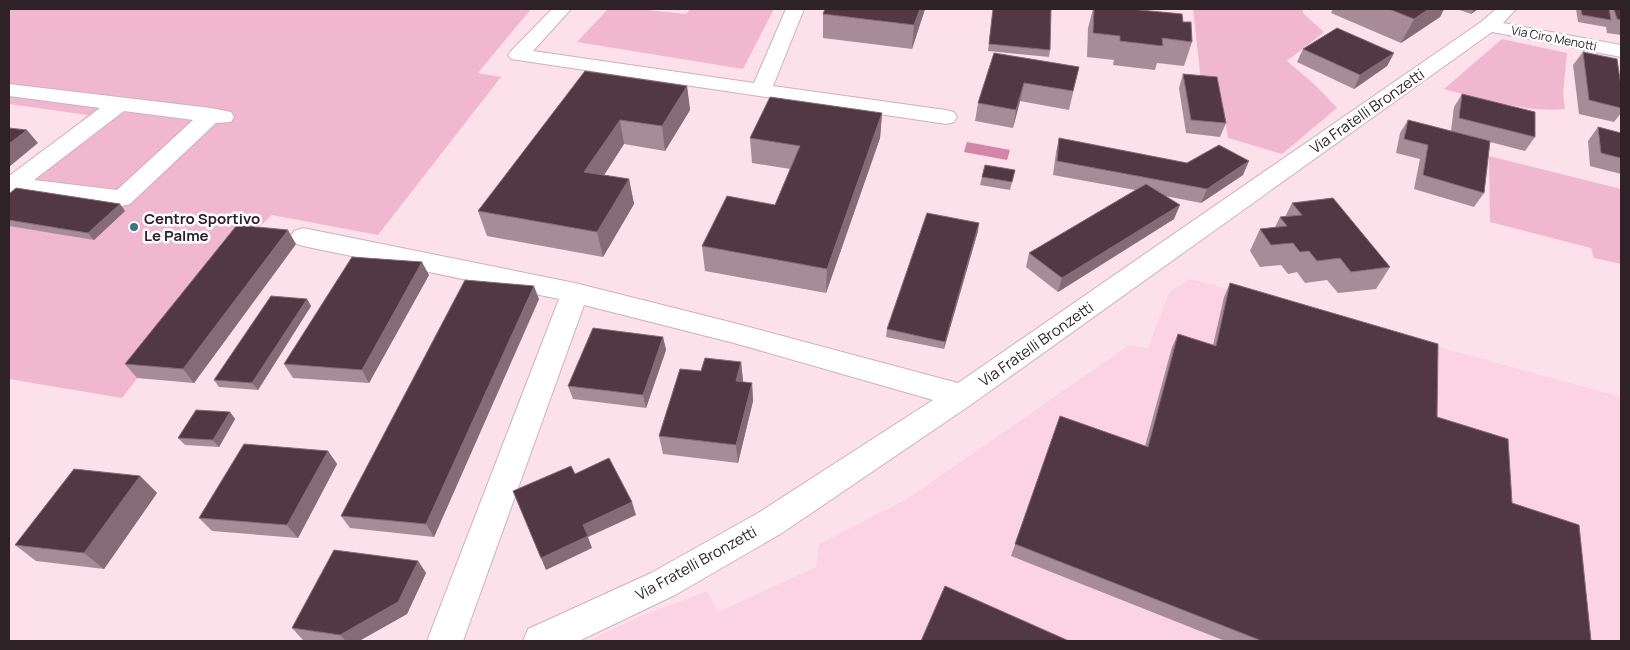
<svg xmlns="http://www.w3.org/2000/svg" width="1630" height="650" font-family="Manrope,sans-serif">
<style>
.built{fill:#fcd3e3}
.green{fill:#f1b7ce}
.water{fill:#d484a6}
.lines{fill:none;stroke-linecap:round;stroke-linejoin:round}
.minor-casing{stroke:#cfb0bc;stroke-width:2}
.minor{fill:#fff;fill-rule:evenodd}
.wall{fill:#a78c97}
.shaded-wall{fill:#856b75}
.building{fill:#523843;stroke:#856b75}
.poi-dot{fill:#337b81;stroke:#fff;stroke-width:2}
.labels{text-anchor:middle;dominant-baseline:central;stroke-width:5;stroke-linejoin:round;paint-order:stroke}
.far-street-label{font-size:12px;fill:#2e2227;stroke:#fff}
.street-label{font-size:15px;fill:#2e2227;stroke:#fff}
.poi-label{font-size:15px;font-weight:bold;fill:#2e2227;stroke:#fff;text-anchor:start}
</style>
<rect width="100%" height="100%" fill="#fce1eb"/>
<!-- built -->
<polygon class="built" points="1191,279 1621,397 1621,641 588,641 634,619 707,591 718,612 816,567 819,544 907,499 1128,346 1148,348 1169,292"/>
<!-- green -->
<g class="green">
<polygon points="9,9 531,9 478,73 501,77 378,235 272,215 246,239 122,398 9,379 9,179 88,115 9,104"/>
<polygon points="608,9 638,9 686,14 690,9 774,9 743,69 577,42"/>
<polygon points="1193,9 1302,9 1304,14 1324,32 1287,61 1314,84 1337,108 1282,154 1228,138 1220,91 1201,81"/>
<path d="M1502,39L1567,53L1563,94L1565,109C1529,113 1479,98 1444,89Z"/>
<polygon points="1489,156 1621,189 1621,264 1594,258 1591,248 1490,222"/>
</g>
<!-- water -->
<polygon class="water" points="967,142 1010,150 1007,160 964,152"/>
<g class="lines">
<defs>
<g id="minor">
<polygon points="552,9 571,9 533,51 754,83 786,9 804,9 773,86 946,110 954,112 957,117 954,122 946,124 511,59 508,55 511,51"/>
<polygon points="1496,9 1516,9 1503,23 1621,45 1621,57 1492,32 972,404 782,533 675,595 579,641 523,641 528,629 651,573 758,513 933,400 734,343 584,305 463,641 427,641 559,299 303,246 294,243 290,237 294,231 303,228 575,283 734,323 958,383 1481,22"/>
<path d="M9,84L211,108L231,112L234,117L231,122L216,123L130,204L122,206L12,193L9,192V176L100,108L9,96ZM124,111L193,120L117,190L34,180Z"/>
</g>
</defs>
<!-- minor casing -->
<use href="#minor" class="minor-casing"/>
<!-- minor -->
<use href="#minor" class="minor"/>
</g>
<!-- wall -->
<g class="wall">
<polygon points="825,9 925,9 912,49 823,38 823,14"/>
<polygon points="993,9 1050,50 1049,57 988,51"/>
<polygon points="1093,9 1130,9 1183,22 1192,42 1184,66 1157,63 1155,70 1113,65 1114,60 1087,57 1088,28"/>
<polygon points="1333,9 1444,9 1440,17 1401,43 1331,13"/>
<polygon points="1457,9 1478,9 1471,14"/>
<polygon points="1576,9 1621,9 1621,35 1607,33 1606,27 1578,22"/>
<polygon points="1303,49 1394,53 1387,66 1354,89 1297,62"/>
<polygon points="1583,52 1621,86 1621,113 1614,122 1579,114 1573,65"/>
<polygon points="994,53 1079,67 1069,110 1020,101 1013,128 975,121 978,103"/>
<polygon points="585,71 687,86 690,110 665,151 624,144 604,175 629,179 634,204 603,257 487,236 478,211"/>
<polygon points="1183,74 1226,123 1220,137 1186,133 1179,88"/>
<polygon points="1462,94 1535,137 1525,151 1490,142 1484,193 1474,207 1414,189 1420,159 1396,153 1400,133 1408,120 1451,131 1454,107"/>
<polygon points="882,113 880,138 826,293 705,271 702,246 775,205 790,169 752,163 750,138"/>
<polygon points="1598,127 1621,133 1621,174 1590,166 1588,141"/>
<polygon points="1059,138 1243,175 1201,203 1165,196 1174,219 1058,292 1026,267 1029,253 1135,190 1053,175 1056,152"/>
<polygon points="1015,170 1010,190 980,185 982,177"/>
<polygon points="9,194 120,204 125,211 94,240 9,226"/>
<polygon points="1292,203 1390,267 1376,289 1338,293 1327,280 1305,283 1297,272 1288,274 1281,265 1260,267 1250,251 1260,229 1275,227 1280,217 1285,217"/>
<polygon points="978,231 944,349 886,337 887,329"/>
<polygon points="296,244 194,383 137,378 125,364"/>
<polygon points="429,275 369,383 293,378 284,364"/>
<polygon points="1230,283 1437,417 1512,503 1591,641 1225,641 1011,556 1060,416 1145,446 1172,347 1178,334 1213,345 1224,297"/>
<polygon points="307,299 311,306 258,390 219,387 214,380"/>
<polygon points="539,299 434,537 350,528 341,516"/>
<polygon points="663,337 666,350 646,408 573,399 568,386"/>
<polygon points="741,362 743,382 752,383 753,401 738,463 663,454 659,436 701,371"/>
<polygon points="230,412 235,419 219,447 185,445 178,438"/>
<polygon points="328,451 337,464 298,538 212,531 199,518"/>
<polygon points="140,476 157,493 104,569 36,561 15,545"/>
<polygon points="418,561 426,573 407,614 359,641 315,641 303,640 292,628"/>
</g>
<!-- shaded-wall -->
<g class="shaded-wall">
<polygon points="920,9 925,9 912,49 914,25"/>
<polygon points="1429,9 1444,9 1440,17 1401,43 1414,19"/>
<polygon points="1474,9 1478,9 1471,14"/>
<polygon points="1394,53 1387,66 1354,89 1360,75"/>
<polygon points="1024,83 1020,101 1013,128 1016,110"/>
<polygon points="687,86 690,110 665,151 662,126"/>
<polygon points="882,113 880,138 826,293 827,269"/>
<polygon points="620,120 624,144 590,197 584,172"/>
<polygon points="27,130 38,143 9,167 9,144"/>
<polygon points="1249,161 1243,175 1201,203 1207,189"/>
<polygon points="629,179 634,204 603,257 597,232"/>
<polygon points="120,204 125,211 94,240 88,233"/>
<polygon points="1180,205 1174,219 1058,292 1062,278"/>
<polygon points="979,223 978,231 944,349 945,342"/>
<polygon points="288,230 296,244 194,383 183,369"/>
<polygon points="422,262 429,275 369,383 362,370"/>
<polygon points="534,286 539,299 434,537 426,524"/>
<polygon points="307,299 311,306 258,390 252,383"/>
<polygon points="663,337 666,350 646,408 643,395"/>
<polygon points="741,362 743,380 738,399 736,381"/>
<polygon points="752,383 753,401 738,463 736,445"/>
<polygon points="230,412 235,419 219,447 213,440"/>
<polygon points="328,451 337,464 298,538 287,525"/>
<polygon points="140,476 157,493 104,569 84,553"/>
<polygon points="632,502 636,515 588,537 592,548 546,570 541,558 583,525"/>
<polygon points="418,561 426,573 407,614 359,641 346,641 340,635"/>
</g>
<!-- building -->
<g class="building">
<polygon points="825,9 920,9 914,25 823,14"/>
<polygon points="993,9 1051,9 1050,50 989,44"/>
<polygon points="1094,9 1130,9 1182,14 1183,22 1191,22 1192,42 1162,38 1163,46 1120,41 1120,36 1093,33"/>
<polygon points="1389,9 1429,9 1414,19"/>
<polygon points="1581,9 1609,9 1611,20 1582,15"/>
<polygon points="1614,9 1621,9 1621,20 1617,19"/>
<polygon points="1337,28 1394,53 1360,75 1303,49"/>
<polygon points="1583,52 1617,59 1621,86 1621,108 1589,100"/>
<polygon points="994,53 1079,67 1073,91 1024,83 1016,110 978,103"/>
<polygon points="585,71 687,86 662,126 620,120 584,172 629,179 597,232 478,211"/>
<polygon points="1183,74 1217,77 1226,123 1191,120"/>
<polygon points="1462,94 1535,112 1535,137 1459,118"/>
<polygon points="770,97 882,113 827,269 702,246 727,196 775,205 800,146 750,138"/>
<polygon points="1408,120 1490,141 1484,193 1423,175 1428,145 1404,139"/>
<polygon points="1598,127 1621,133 1621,158 1601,153"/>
<polygon points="9,128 27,130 9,144"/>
<polygon points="1059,138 1187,163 1219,145 1249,161 1207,189 1057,161"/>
<polygon points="985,165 1015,170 1012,182 982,177"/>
<polygon points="1146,184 1180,205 1062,278 1029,253"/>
<polygon points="16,188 120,204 88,233 9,220 9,194"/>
<polygon points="1333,198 1390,267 1351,272 1340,258 1317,261 1309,251 1300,252 1293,243 1271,245 1260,229 1287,226 1280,217 1302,215 1292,203"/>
<polygon points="927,213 979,223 945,342 887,329"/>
<polygon points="237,225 288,230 183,369 125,364"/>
<polygon points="352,257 422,262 362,370 284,364"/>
<polygon points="465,280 534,286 426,524 341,516"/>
<polygon points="1230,283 1438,344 1437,417 1508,439 1512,503 1579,525 1591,641 1262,641 1015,544 1060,416 1148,447 1178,334 1216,346"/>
<polygon points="271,296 307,299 252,383 214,380"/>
<polygon points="593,328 663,337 643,395 568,386"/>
<polygon points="705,358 741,362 736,381 752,383 736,445 659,436 680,369 701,371"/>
<polygon points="196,410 230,412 213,440 178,438"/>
<polygon points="244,444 328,451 287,525 199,518"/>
<polygon points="609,458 632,502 583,525 588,536 541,558 513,491 571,466 575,474"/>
<polygon points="74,469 140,476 84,553 15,545"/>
<polygon points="334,550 418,561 398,602 340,635 292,628"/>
<polygon points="945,586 1069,641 921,641"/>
</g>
<!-- markers -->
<circle class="poi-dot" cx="134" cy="227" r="5"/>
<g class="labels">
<!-- far-street labels -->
<g class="far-street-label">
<text transform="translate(1554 38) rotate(11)">Via Ciro Menotti</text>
</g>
<!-- street labels -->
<g class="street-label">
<text transform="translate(1367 111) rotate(-35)">Via Fratelli Bronzetti</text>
<text transform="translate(1036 344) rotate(-35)">Via Fratelli Bronzetti</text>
<text transform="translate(696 563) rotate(-29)">Via Fratelli Bronzetti</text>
</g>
<!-- poi labels -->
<g class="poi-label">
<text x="144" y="218">Centro Sportivo<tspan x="144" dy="17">Le Palme</tspan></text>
</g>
</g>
<!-- border -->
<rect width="1630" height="650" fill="none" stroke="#2e2227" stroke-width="20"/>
</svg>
